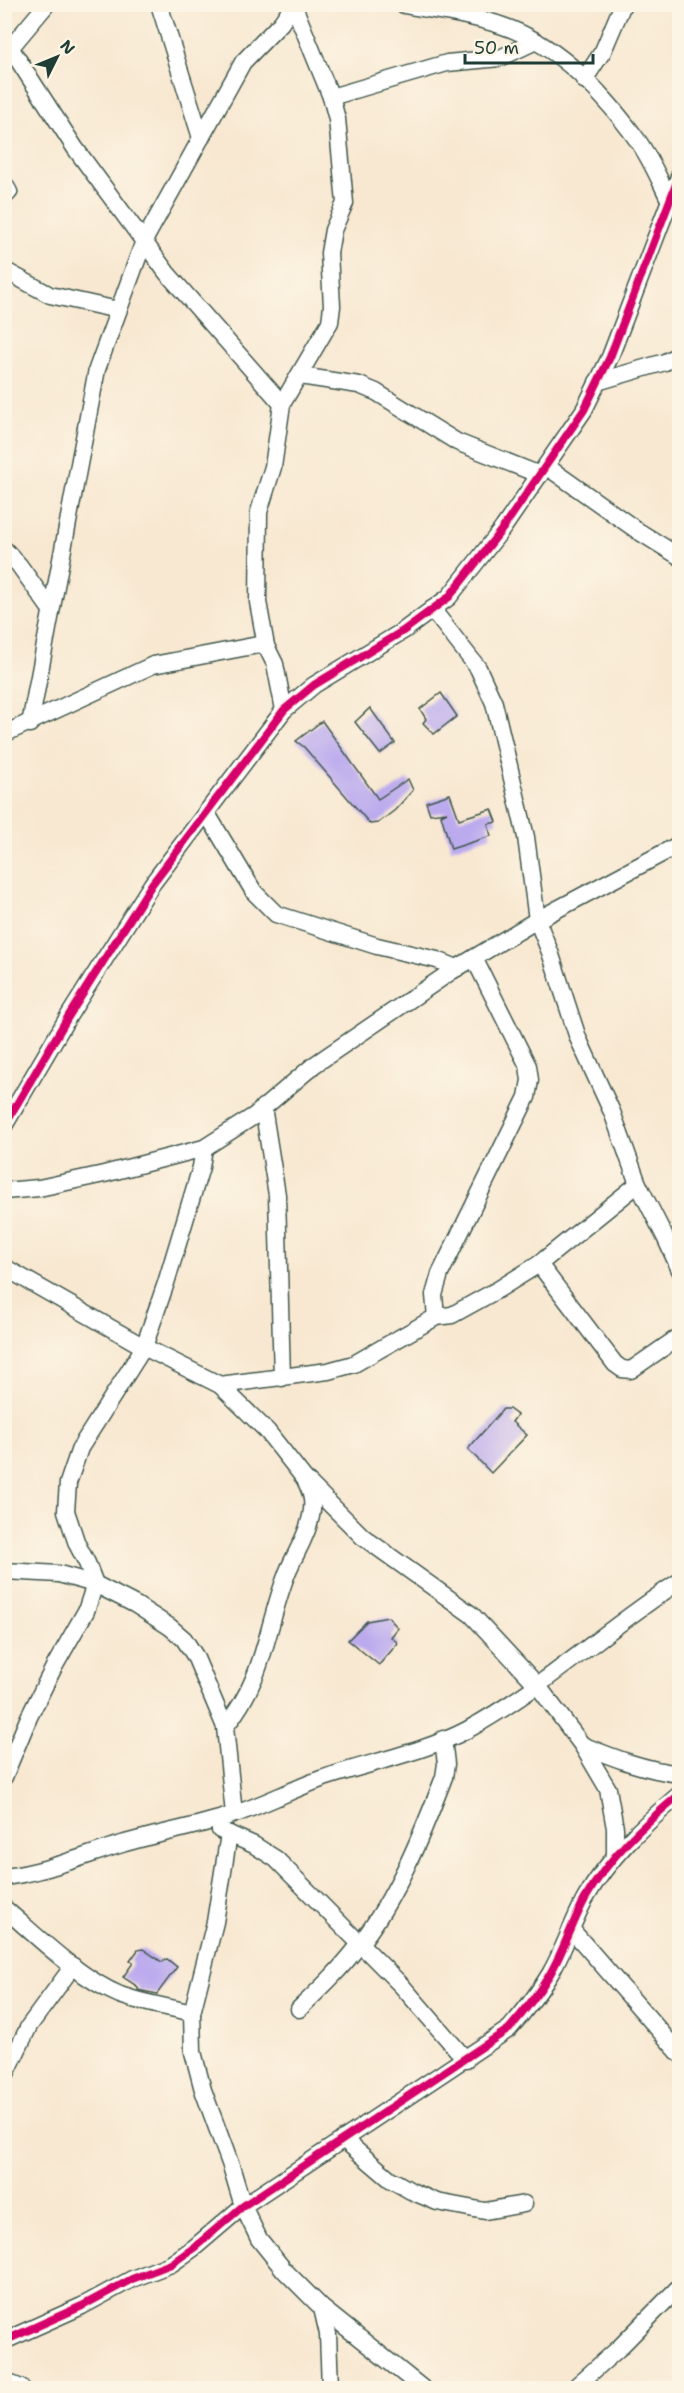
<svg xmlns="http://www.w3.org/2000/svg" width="684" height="2393" font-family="'Shantell Sans',sans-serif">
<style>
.building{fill:#bae}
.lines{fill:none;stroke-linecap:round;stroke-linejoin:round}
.minor-casing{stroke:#40574c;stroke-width:19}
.minor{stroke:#fff;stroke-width:16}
.cycleway-casing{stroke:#fcf5e5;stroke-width:11}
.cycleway{stroke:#d6006c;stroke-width:8}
</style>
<rect width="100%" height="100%" fill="#fcf5e5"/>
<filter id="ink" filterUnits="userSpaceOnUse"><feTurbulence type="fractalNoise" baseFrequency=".0167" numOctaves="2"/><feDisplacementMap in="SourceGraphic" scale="12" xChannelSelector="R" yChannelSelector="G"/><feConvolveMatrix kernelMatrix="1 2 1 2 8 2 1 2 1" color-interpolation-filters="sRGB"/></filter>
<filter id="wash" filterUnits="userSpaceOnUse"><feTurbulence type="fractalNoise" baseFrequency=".008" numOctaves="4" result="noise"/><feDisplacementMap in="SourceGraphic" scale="24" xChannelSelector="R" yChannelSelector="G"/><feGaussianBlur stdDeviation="1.35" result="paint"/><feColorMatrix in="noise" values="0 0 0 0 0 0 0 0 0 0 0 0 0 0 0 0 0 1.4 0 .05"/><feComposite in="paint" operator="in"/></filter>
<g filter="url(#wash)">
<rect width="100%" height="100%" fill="#f8e8d1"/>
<g id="blocks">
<!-- building -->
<g class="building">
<polygon points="441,693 457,716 434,734 423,723 426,719 420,709"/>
<polygon points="370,708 395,743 380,754 355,722"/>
<polygon points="322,721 378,799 408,779 413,790 395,810 378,823 370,824 304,747 296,741"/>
<polygon points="450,794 459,819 492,809 497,822 488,824 491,836 451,849 441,815 447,812 430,814 426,802"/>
<polygon points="503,1409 509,1409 517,1415 512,1422 527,1435 491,1473 468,1449"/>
<polygon points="388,1617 398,1628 391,1637 398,1643 379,1665 348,1640 367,1621"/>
<polygon points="143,1949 162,1962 167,1959 177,1967 157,1994 138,1990 138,1987 123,1977 133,1963 130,1961 138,1950"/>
</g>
</g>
</g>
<g filter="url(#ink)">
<use href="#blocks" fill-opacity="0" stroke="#40574c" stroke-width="1.5"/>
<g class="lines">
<defs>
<g id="minor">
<polyline points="159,4 201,138"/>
<path d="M404,5C437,11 471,15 503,26C559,45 604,94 638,141C651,159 660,181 670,201"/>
<polyline points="4,38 75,148 167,273 282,404 273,467 259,512 258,602 266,646 275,664 284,710"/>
<polyline points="11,47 47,4"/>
<polyline points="584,80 603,51 623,4"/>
<polyline points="331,97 447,63 500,58 536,41"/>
<polyline points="4,183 9,192 4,197"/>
<polyline points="4,270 50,295 118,310"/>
<polyline points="300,376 359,385 376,392 457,442 540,475"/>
<polyline points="597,382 665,362 680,354"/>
<polyline points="282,404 330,322 332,306 329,253 333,230 345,203 337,119 331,97 293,4"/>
<polyline points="546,466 638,531 680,557"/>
<polyline points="4,549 19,565 51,610"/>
<polyline points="432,609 478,668 494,703 526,837 537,920 550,952 578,1038 612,1112 638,1184 665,1237 680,1270"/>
<polyline points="30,724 97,369 144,241 243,62 281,23 294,4"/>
<polyline points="4,734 153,665 258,645 266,646"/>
<polyline points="206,812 254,892 276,914 377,946 437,960 457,968"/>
<polyline points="263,1107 277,1195 282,1378"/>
<polyline points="4,1126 68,1017 152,884 284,710 314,685 403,631 449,597 503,528 584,410 610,357 680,174"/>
<polyline points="4,1191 39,1188 104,1174 204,1148 254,1116 314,1065 452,971 537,920 680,844"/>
<polyline points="539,1264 615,1364 622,1369 631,1370 680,1336"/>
<polyline points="4,1267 144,1347 220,1385 267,1431 304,1478 363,1537 472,1615 538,1686 582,1745 608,1789 615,1828 615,1855"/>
<polyline points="436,1317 434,1295 440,1274 527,1097 530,1080 528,1066 474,958"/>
<polyline points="220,1385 328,1371 354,1364 436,1317 452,1315 499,1289 539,1264 638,1184"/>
<polyline points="4,1571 59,1574 95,1584 136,1605 170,1627 184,1639 195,1656 225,1727 234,1814"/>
<path d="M225,1727C265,1678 265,1632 286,1576C293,1556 307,1538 311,1516C314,1502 312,1494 306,1482"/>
<path d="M582,1745C614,1758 645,1770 680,1774"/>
<polyline points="4,1777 29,1717 54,1667 86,1611 95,1584 87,1563 77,1544 66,1511 68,1483 80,1448 144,1347 166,1283 201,1167 204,1148"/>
<polyline points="220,1830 254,1845 276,1859 402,1986 466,2060"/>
<polyline points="229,1834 215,1922 192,2013 193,2052 203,2090 231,2166 243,2206 259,2239 284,2270 322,2308 422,2388"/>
<path d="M4,1877C46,1872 83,1856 122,1844C159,1833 196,1827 232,1815C263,1805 291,1790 321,1779C367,1763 425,1752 467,1730C544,1688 607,1628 680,1581"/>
<path d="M4,1908C38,1937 79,1978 120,1995C142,2003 169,2007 192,2013"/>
<polyline points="571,1929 680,2054"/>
<path d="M299,2009C320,1989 341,1969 359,1945C396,1899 423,1832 444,1777L446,1764L443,1739"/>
<polyline points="4,2078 29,2026 73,1966"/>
<polyline points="343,2139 390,2179 411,2191 437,2202 485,2211 524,2204"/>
<polyline points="322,2308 328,2334 330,2388"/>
<path d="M4,2341L82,2306L132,2279L171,2264L195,2247L243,2206L509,2029C524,2012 538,1994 550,1974C564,1950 572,1923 585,1899C609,1857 643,1825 680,1794"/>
<polyline points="4,2381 21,2388"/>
<polyline points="574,2388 618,2349 680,2286"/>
</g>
</defs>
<!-- minor casing -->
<use href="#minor" class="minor-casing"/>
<!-- minor -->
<use href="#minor" class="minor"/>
<defs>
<g id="cycleway">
<polyline points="4,1126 68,1017 152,884 284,710 314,685 403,631 449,597 503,528 584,410 610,357 680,174"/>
<path d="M4,2341L82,2306L132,2279L171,2264L195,2247L243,2206L509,2029C524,2012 538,1994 550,1974C564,1950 572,1923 585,1899C609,1857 643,1825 680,1794"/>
</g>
</defs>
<!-- cycleway casing -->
<use href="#cycleway" class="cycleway-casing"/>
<!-- cycleway -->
<use href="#cycleway" class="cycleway"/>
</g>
</g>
<!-- margin -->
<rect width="684" height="2393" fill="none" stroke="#fcf5e5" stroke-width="24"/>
<!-- north arrow -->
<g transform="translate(57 57) rotate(47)" stroke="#fcf5e5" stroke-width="4.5" paint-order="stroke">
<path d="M0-4.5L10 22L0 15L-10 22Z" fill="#1f3d34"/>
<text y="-9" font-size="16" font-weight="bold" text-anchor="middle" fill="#1f3d34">N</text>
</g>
<!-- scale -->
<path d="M465 54v9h128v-9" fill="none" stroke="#1f3d34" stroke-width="3"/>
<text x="474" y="54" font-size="18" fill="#1f3d34" stroke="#fcf5e5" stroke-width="4.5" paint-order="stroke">50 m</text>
</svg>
